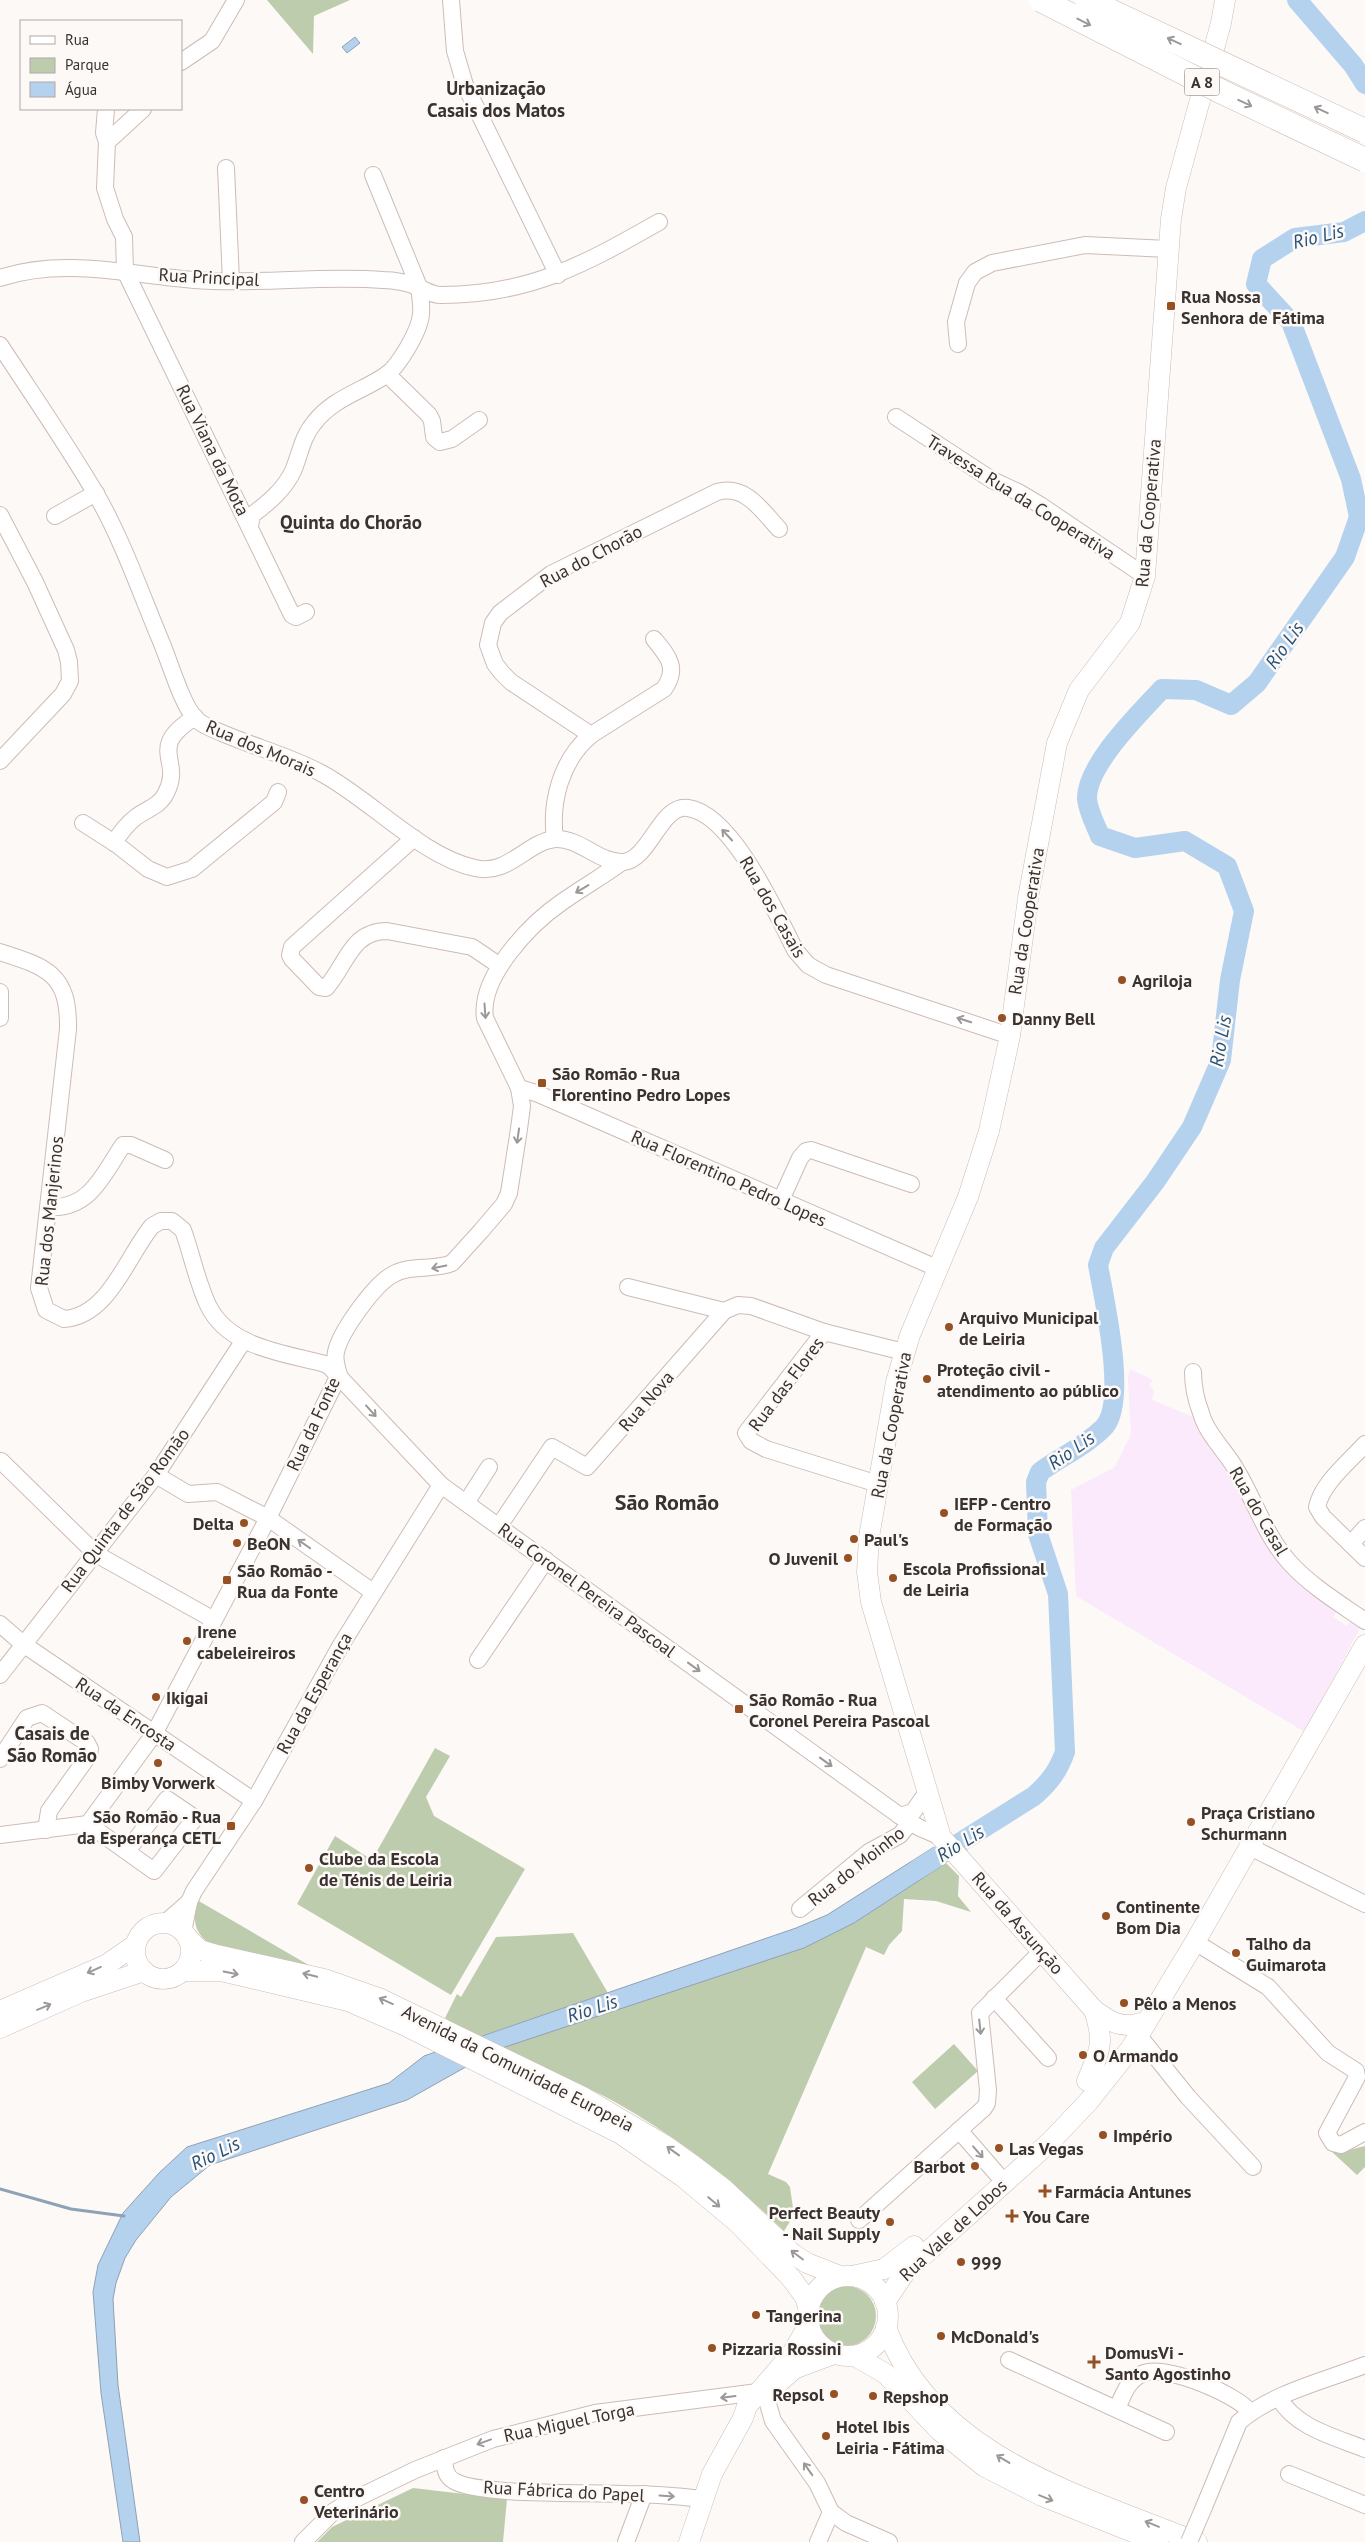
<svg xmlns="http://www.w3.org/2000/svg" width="1365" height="2542" font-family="'PT Sans',sans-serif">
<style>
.industrial{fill:#faeafc}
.green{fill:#beccae}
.water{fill:#b4d1ed;stroke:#8fa1b4}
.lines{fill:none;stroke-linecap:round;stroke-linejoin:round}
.stream{stroke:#8fa1b4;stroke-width:3}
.river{stroke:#b4d1ed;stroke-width:20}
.minor-casing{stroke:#cdbcb4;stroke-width:18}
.major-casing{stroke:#cdbcb4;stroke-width:21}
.minor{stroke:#fff;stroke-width:16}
.major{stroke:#fff;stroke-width:20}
.minor-bridge-casing{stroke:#cdbcb4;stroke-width:18;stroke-linecap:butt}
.highway-bridge-casing{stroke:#cdbcb4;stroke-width:25;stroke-linecap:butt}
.minor-bridge{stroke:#fff;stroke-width:16}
.highway-bridge{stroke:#fff;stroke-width:24}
.oneway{stroke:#9c9897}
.poi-dot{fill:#955024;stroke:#fdf9f7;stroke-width:2}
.labels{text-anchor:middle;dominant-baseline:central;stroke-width:5;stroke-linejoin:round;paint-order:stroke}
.shield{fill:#fdf9f7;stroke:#746e6b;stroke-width:1}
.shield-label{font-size:16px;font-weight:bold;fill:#39322f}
.street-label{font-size:18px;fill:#39322f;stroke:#fdf9f7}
.poi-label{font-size:18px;font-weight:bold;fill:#39322f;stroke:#fdf9f7;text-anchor:start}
.neighbourhood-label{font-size:19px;font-weight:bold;fill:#39322f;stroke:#fdf9f7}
.water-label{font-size:19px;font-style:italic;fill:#275278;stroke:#fdf9f7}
.district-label{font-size:22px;font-weight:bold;fill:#39322f;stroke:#fdf9f7}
</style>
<rect width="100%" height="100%" fill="#fdf9f7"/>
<!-- industrial -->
<polygon class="industrial" points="1130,1369 1153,1380 1149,1386 1154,1390 1152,1400 1196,1418 1225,1459 1285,1566 1340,1606 1333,1617 1347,1626 1354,1616 1362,1624 1305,1732 1076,1596 1071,1490 1115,1467 1131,1434 1128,1379"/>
<!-- green -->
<g class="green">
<polygon points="267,0 350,0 314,16 313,54"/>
<polygon points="435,1748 450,1756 426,1797 434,1816 525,1869 451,1995 297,1904 335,1836 372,1860"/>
<path d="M946,1863L959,1876L958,1896L971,1912L936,1901L904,1899L902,1931L889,1945L884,1955L866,1947L768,2174L786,2182L790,2187L794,2215L784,2231C734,2182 678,2137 615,2102C578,2082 536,2066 496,2050L854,1923Z"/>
<path d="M197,1900L312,1967L209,1943C193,1932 193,1918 197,1900Z"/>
<polygon points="573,1933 608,1993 475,2038 445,2018 457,1994 461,1997 496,1937"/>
<polygon points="954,2044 978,2071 935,2109 912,2082"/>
<polygon points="1365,2146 1365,2167 1357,2175 1331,2151 1341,2152"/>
<circle cx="846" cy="2316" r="30"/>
<polygon points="413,2488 507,2499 503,2542 317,2542 332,2527"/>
</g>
<!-- water -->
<g class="water">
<polygon points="355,37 360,43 347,53 342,47"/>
<polygon points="934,1847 946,1863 854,1923 804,1948 496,2050 407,2100 210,2165 171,2197 136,2240 125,2258 116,2283 113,2299 118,2385 140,2542 123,2542 101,2393 93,2292 98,2265 123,2213 159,2173 187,2147 389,2083 424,2056 796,1928 827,1915"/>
</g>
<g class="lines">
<!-- stream -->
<polyline class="stream" points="0,2189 71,2209 124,2216"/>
<!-- river -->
<g class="river">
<polyline points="1297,0 1353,65 1365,84"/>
<path d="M918,1869L1034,1796C1050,1782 1058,1771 1065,1752L1058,1594L1038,1534L1036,1482L1040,1472C1059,1458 1090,1443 1105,1426C1127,1399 1104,1299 1098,1265L1104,1248L1155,1182L1192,1127L1221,1060L1230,980L1244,911L1227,866L1185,841L1135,848L1100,836C1096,826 1088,811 1087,799C1086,765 1140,713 1162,689L1196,690L1231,705L1257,683L1345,557L1359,517L1351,479L1291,322L1256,284L1262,259L1295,238L1344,232L1365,221"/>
</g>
<defs>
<g id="minor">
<polyline points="451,0 455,51 465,85 558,275"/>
<polyline points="181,62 212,41 236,0"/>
<polyline points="106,109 104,133 107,142"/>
<polyline points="143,109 107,142 105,188 115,219 124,237 125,271 292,615 296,617 306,612"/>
<polyline points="226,168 231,281"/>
<path d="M0,278C64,257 130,275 194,280C257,285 321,275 383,280C394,280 410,283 420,288C427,291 432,295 441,295C530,295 585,264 659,222"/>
<polyline points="958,344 956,322 967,283 975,272 992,263 1085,245 1168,249"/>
<path d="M0,345C32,394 66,443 96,494C122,539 140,591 160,639C169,659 182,706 196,719C203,726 213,729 222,733C254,747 290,756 321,773C369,798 422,857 475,868C509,876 527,841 556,839C580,838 599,863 623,862C650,860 660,804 688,808C732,814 776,912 795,950L808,965L826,975L1010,1036"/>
<polyline points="387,374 429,415 432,421 434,437 440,442 452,439 479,420"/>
<polyline points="896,417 992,480 1020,493 1040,505 1145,576"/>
<polyline points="0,515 35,582 66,650 69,662 70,681 63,694 0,761"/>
<polyline points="55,516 96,493"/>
<path d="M250,526L252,515C268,503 284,490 293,471C300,455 302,437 314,423C333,398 361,392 386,375C399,366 420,330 421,314C422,305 420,296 419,287L373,175"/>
<path d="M591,735L664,689C679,668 668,656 654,639"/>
<polyline points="83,823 116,844 148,869 167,877 192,869 274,802 278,792"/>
<path d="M414,838L292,947L290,955L292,959L319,987L326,988C347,964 351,931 387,931L472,947L500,966"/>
<path d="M555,839C550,802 561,760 591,735L511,682L502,673L495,664L488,645L493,623L500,613L551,574L717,492C746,484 762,511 779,529"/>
<path d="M114,843C120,833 127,824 136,817C147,809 160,806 166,793C184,759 145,749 195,717"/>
<path d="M0,952C47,967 69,974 68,1029L39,1288L46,1310L64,1319C109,1316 127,1256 152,1226L161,1221H172L183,1230L186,1239C193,1260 198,1284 208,1305C228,1348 285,1353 325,1364L330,1367L441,1485L900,1816L920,1828L941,1837"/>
<polyline points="0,992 0,1018"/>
<polyline points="519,1088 536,1093 939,1269"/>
<polyline points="781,1200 800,1158 806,1151 811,1150 911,1184"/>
<path d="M49,1207C90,1210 104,1173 123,1145H131L165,1160"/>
<polyline points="628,1287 724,1311"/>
<path d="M1193,1372C1193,1385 1196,1400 1201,1413C1207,1435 1226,1451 1237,1471C1255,1501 1266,1537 1290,1563C1311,1586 1339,1603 1365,1621"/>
<path d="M1365,1444C1349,1462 1322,1483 1317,1507L1323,1517L1365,1558"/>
<polyline points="1,1461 96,1554 214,1620"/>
<polyline points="156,1475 188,1494 217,1492 268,1518 373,1592"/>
<polyline points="878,1484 766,1449 751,1441 746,1433 824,1332 904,1352"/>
<polyline points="466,1503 489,1467"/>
<polyline points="499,1526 552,1447 587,1467 724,1311 738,1305 751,1306 824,1332"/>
<polyline points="1351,1544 1365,1528"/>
<polyline points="0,1624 23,1644 254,1801"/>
<polyline points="478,1660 546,1560"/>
<polyline points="0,1675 156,1475 244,1340"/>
<polyline points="0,1759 27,1718 42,1713 87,1743 90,1749 89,1755 49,1811 46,1830"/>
<polyline points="900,1816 913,1812 928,1791"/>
<path d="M88,1824L154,1734L268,1518L339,1375C337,1367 334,1360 336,1352C340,1332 374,1285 392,1275C409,1264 433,1271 452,1263L481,1231L504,1204L509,1193L519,1129L522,1106L519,1088L485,1018C479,977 530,924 562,902C582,888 603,876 622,862"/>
<polyline points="0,1835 88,1824 154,1871 195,1818 167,1799 127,1851"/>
<polyline points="1250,1847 1365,1904"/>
<polyline points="800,1909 869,1852 900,1835 910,1823"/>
<polyline points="166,1922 189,1902"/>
<polyline points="183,1932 189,1902 194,1891 254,1801 341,1645 441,1485"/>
<polyline points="1195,1942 1268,1987 1328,2053 1356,2071 1357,2077 1327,2133 1333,2143 1341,2145 1365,2132"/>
<polyline points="994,1998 1048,2058"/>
<polyline points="1139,2036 1188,2097 1253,2167"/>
<polyline points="959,2130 997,2174"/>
<polyline points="859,2220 984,2108 987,2103 988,2090 980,2013 1042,1951"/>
<polyline points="1009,2360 1166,2432"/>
<polyline points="772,2389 768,2404 773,2421 817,2483 831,2512 846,2523 889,2542"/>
<path d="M1279,2398C1296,2428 1335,2437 1365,2449"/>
<path d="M1117,2409C1123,2395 1128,2379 1144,2373C1166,2365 1237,2394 1250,2412"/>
<path d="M444,2458C445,2468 445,2476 454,2481C479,2496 591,2492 626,2494C651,2494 677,2496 702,2499"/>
<polyline points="1289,2474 1365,2505"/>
<path d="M1204,2507L1239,2422C1272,2393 1324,2381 1365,2365"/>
<polyline points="303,2542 334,2511 345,2504 415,2470 493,2439 595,2413 758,2392"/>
<polyline points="626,2542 644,2494"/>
<polyline points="818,2542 831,2512"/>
</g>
<g id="major">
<circle cx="163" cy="1951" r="28"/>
<polyline points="188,1939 200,1950 217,1955 324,1979 381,1999 583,2097 663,2144 694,2166 724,2189 793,2254 807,2263 840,2276"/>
<polyline points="183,1971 221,1971 348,2001 406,2026 621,2134 683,2177 738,2223 791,2278 805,2297 808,2307"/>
<polyline points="0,2011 106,1965 135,1945"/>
<path d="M1140,2023C1121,2029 1109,2021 1094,2010L941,1837L871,1602L867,1572L869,1537L896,1382L910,1335L968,1197L989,1131L1010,1036L1028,898L1057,743L1079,690L1130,623L1145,576L1171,219L1176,188L1221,23L1225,0"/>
<polyline points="0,2028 81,1992 144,1971"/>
<path d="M1087,2081C1100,2050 1105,2044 1094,2010"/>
<polyline points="852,2276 884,2269 914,2246"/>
<circle cx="848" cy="2316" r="40"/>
<polyline points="885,2302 906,2271 1051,2141 1089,2101 1131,2048 1195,1942 1365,1645"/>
<path d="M886,2327C932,2456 1083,2496 1197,2542"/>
<polyline points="855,2356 886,2374 940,2431 985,2467 1042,2496 1158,2542"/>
<polyline points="778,2383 794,2369 834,2354"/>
<polyline points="689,2542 712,2474 743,2418 747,2406 793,2352 809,2324"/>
</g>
</defs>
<!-- minor casing -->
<use href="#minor" class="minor-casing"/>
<!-- major casing -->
<use href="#major" class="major-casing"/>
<!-- minor -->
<use href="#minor" class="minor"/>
<!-- major -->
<use href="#major" class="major"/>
<defs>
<polyline id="minor-bridge" points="1189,2542 1204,2507"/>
<g id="highway-bridge">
<polyline points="1041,0 1222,92 1365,160"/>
<polyline points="1087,0 1365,131"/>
</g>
</defs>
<!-- minor-bridge casing -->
<use href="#minor-bridge" class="minor-bridge-casing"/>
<!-- highway-bridge casing -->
<use href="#highway-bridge" class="highway-bridge-casing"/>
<!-- minor-bridge -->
<use href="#minor-bridge" class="minor-bridge"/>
<!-- highway-bridge -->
<use href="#highway-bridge" class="highway-bridge"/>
</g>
<!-- one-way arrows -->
<defs><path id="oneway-shaft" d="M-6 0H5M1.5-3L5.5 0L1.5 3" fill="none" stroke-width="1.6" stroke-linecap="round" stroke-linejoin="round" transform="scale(1.25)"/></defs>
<g class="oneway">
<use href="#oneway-shaft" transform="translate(1084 22) rotate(27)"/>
<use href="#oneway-shaft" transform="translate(1174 41) rotate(-155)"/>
<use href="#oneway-shaft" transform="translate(1245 103) rotate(25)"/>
<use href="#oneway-shaft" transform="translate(1321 110) rotate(-155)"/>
<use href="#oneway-shaft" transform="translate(727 835) rotate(-133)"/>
<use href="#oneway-shaft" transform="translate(582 889) rotate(149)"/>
<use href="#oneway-shaft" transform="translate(485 1011) rotate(86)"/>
<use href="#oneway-shaft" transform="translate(964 1020) rotate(-162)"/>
<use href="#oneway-shaft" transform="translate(518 1136) rotate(98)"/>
<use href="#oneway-shaft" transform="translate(439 1267) rotate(169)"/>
<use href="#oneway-shaft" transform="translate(371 1411) rotate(48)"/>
<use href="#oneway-shaft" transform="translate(304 1544) rotate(-145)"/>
<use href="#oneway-shaft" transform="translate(694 1667) rotate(36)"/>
<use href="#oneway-shaft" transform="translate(826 1762) rotate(36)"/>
<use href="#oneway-shaft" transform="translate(94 1970) rotate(156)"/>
<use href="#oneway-shaft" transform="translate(231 1973) rotate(11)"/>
<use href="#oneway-shaft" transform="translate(310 1975) rotate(-166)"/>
<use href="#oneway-shaft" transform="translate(386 2001) rotate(-156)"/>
<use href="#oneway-shaft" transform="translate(44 2007) rotate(-23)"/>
<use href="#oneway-shaft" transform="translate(980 2027) rotate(84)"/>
<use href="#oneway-shaft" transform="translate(673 2151) rotate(-144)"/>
<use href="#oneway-shaft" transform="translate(978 2152) rotate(49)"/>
<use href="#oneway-shaft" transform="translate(714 2202) rotate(40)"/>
<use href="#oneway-shaft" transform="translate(797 2255) rotate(-143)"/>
<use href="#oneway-shaft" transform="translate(728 2397) rotate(173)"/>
<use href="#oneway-shaft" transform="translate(484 2442) rotate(160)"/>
<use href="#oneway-shaft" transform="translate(1003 2459) rotate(-149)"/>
<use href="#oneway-shaft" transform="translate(808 2469) rotate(-125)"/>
<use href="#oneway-shaft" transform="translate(667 2496) rotate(4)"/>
<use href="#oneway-shaft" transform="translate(1046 2498) rotate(22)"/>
<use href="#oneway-shaft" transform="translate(1152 2524) rotate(-158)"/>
</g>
<!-- markers -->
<g class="poi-dot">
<rect x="1166" y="301" width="10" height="10" rx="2.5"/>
<circle cx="1122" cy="980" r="5"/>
<circle cx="1002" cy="1018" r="5"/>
<rect x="537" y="1078" width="10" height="10" rx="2.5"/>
<circle cx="949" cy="1327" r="5"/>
<circle cx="927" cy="1379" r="5"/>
<circle cx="944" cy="1513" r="5"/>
<circle cx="244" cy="1523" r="5"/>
<circle cx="854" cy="1539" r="5"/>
<circle cx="237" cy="1543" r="5"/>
<circle cx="848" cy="1558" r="5"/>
<circle cx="893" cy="1578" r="5"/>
<rect x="222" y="1575" width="10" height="10" rx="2.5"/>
<circle cx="187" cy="1641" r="5"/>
<circle cx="156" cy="1697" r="5"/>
<rect x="734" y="1704" width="10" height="10" rx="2.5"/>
<circle cx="158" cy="1763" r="5"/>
<circle cx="1191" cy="1822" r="5"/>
<rect x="226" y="1821" width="10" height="10" rx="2.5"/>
<circle cx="309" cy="1868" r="5"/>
<circle cx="1106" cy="1916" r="5"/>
<circle cx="1236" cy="1953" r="5"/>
<circle cx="1124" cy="2003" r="5"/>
<circle cx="1083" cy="2055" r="5"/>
<circle cx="1103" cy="2135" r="5"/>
<circle cx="999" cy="2148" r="5"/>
<circle cx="975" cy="2166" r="5"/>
<path d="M1042.5 2183.5h5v5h5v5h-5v5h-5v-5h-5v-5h5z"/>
<path d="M1009.5 2208.5h5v5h5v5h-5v5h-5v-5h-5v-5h5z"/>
<circle cx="890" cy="2222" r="5"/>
<circle cx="961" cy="2262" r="5"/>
<circle cx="756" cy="2315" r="5"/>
<circle cx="941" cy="2336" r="5"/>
<circle cx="712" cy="2348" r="5"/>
<path d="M1091.5 2354.5h5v5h5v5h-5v5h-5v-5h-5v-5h5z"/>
<circle cx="834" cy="2394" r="5"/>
<circle cx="873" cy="2396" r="5"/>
<circle cx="826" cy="2436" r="5"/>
<circle cx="304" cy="2500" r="5"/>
</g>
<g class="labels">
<!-- shield labels -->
<rect class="shield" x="1184.5" y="68.5" width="35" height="27" rx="4"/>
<g class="shield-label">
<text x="1202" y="82">A 8</text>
</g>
<!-- street labels -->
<g class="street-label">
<text transform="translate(209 277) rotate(3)">Rua Principal</text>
<text transform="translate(213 450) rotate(64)">Rua Viana da Mota</text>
<text transform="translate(1021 497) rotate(32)">Travessa Rua da Cooperativa</text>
<text transform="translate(1148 513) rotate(-85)">Rua da Cooperativa</text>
<text transform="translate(591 556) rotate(-28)">Rua do Chorão</text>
<text transform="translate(261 748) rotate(23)">Rua dos Morais</text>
<text transform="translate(773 907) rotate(60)">Rua dos Casais</text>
<text transform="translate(1026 921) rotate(-81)">Rua da Cooperativa</text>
<text transform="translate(729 1178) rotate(24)">Rua Florentino Pedro Lopes</text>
<text transform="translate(49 1211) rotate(-84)">Rua dos Manjerinos</text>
<text transform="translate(786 1384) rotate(-53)">Rua das Flores</text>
<text transform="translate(646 1401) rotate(-49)">Rua Nova</text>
<text transform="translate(313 1424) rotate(-65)">Rua da Fonte</text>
<text transform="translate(891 1425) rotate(-79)">Rua da Cooperativa</text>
<text transform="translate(125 1510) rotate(-53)">Rua Quinta de São Romão</text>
<text transform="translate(1259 1511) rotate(60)">Rua do Casal</text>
<text transform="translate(587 1590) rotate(36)">Rua Coronel Pereira Pascoal</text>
<text transform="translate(314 1693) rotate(-61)">Rua da Esperança</text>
<text transform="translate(126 1714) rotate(34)">Rua da Encosta</text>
<text transform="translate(856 1866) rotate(-38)">Rua do Moinho</text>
<text transform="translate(1018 1923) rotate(49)">Rua da Assunção</text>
<text transform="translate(518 2068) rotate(27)">Avenida da Comunidade Europeia</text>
<text transform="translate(953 2230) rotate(-43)">Rua Vale de Lobos</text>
<text transform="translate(569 2422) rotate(-12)">Rua Miguel Torga</text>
<text transform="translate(564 2491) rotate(3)">Rua Fábrica do Papel</text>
</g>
<!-- poi labels -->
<g class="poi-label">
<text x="1181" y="296">Rua Nossa<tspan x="1181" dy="21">Senhora de Fátima</tspan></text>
<text x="1132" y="980">Agriloja</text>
<text x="1012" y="1018">Danny Bell</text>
<text x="552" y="1073">São Romão - Rua<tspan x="552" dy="21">Florentino Pedro Lopes</tspan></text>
<text x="959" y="1317">Arquivo Municipal<tspan x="959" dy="21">de Leiria</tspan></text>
<text x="937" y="1369">Proteção civil -<tspan x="937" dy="21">atendimento ao público</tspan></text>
<text x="954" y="1503">IEFP - Centro<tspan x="954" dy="21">de Formação</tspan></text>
<text x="234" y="1523" text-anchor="end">Delta</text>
<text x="864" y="1539">Paul's</text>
<text x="247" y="1543">BeON</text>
<text x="838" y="1558" text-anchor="end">O Juvenil</text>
<text x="903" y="1568">Escola Profissional<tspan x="903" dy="21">de Leiria</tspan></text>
<text x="237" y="1570">São Romão -<tspan x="237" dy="21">Rua da Fonte</tspan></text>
<text x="197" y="1631">Irene<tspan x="197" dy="21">cabeleireiros</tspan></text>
<text x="166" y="1697">Ikigai</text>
<text x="749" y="1699">São Romão - Rua<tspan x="749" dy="21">Coronel Pereira Pascoal</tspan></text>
<text x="158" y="1782" text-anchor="middle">Bimby Vorwerk</text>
<text x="1201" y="1812">Praça Cristiano<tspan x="1201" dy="21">Schurmann</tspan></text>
<text x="221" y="1816" text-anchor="end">São Romão - Rua<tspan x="221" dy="21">da Esperança CETL</tspan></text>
<text x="319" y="1858">Clube da Escola<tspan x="319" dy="21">de Ténis de Leiria</tspan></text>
<text x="1116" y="1906">Continente<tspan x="1116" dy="21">Bom Dia</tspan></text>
<text x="1246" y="1943">Talho da<tspan x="1246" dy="21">Guimarota</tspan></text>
<text x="1134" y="2003">Pêlo a Menos</text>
<text x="1093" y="2055">O Armando</text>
<text x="1113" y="2135">Império</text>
<text x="1009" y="2148">Las Vegas</text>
<text x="965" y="2166" text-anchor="end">Barbot</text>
<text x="1055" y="2191">Farmácia Antunes</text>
<text x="880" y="2212" text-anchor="end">Perfect Beauty<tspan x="880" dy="21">- Nail Supply</tspan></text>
<text x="1023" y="2216">You Care</text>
<text x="971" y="2262">999</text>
<text x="766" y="2315">Tangerina</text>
<text x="951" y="2336">McDonald's</text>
<text x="722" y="2348">Pizzaria Rossini</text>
<text x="1105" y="2352">DomusVi -<tspan x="1105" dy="21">Santo Agostinho</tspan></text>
<text x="824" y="2394" text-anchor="end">Repsol</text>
<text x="883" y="2396">Repshop</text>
<text x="836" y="2426">Hotel Ibis<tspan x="836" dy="21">Leiria - Fátima</tspan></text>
<text x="314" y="2490">Centro<tspan x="314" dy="21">Veterinário</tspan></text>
</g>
<!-- neighbourhood labels -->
<g class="neighbourhood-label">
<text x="496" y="88">Urbanização<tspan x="496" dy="22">Casais dos Matos</tspan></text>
<text x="351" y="522">Quinta do Chorão</text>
<text x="52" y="1733">Casais de<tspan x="52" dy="22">São Romão</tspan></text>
</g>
<!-- water labels -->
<g class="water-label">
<text transform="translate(1318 236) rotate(-14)">Rio Lis</text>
<text transform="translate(1284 645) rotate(-55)">Rio Lis</text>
<text transform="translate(1220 1041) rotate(-80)">Rio Lis</text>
<text transform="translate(1071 1450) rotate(-35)">Rio Lis</text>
<text transform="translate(960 1843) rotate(-32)">Rio Lis</text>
<text transform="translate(592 2008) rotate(-18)">Rio Lis</text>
<text transform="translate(215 2153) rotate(-26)">Rio Lis</text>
</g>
<!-- district labels -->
<g class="district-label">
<text x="667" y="1502">São Romão</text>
</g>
</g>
<!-- legend -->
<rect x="20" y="20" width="162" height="90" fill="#fdf9f7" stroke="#afa9a7"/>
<rect x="30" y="36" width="25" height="8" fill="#ffffff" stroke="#afa9a7"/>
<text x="65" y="45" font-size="15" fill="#39322f">Rua</text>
<rect x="30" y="58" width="25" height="15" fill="#beccae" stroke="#afa9a7"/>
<text x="65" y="70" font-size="15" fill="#39322f">Parque</text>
<rect x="30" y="82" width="25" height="15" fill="#b4d1ed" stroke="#afa9a7"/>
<text x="65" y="95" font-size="15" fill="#39322f">Água</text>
</svg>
